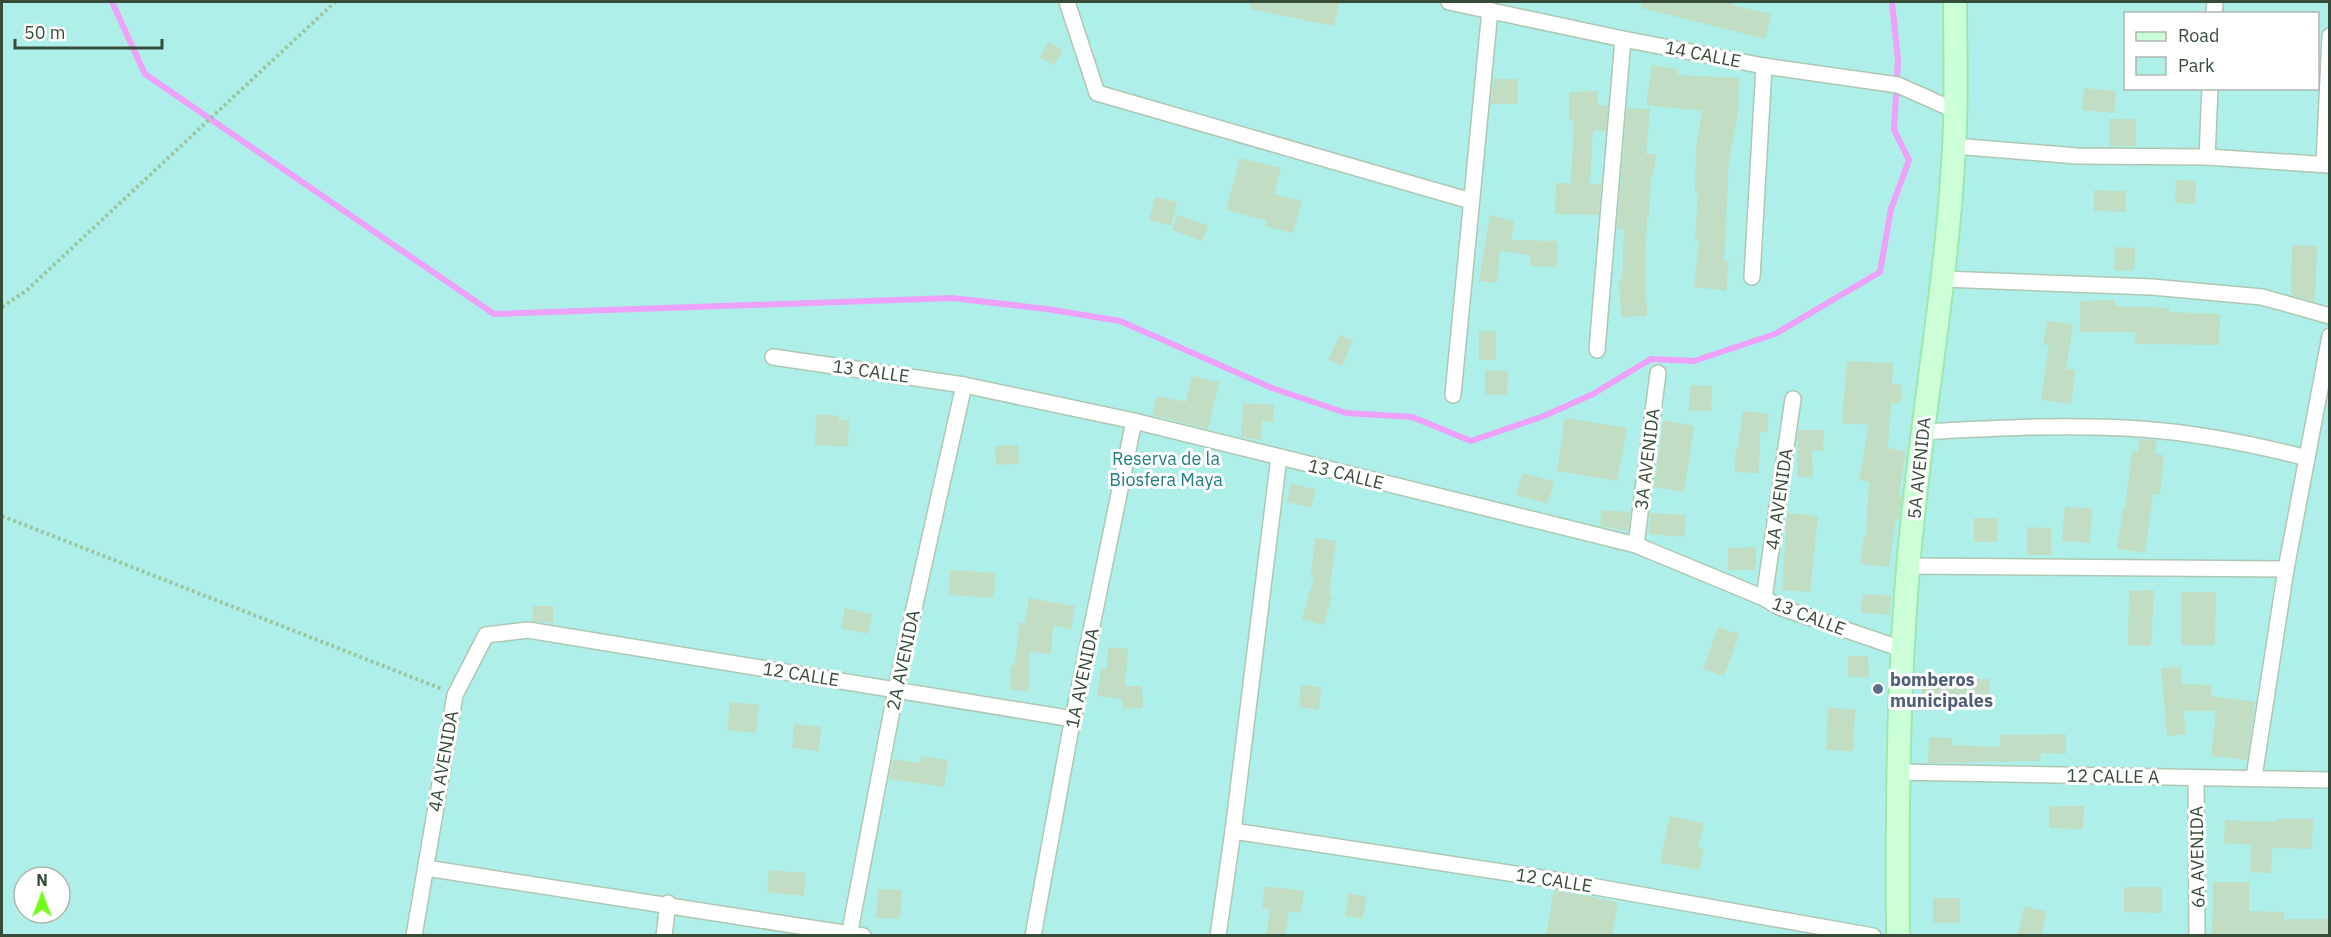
<svg xmlns="http://www.w3.org/2000/svg" width="2331" height="937" font-family="'IBM Plex Sans',sans-serif">
<style>
.green{fill:#afefe9;fill-rule:evenodd}
.lines{fill:none;stroke-linecap:round;stroke-linejoin:round}
.stream{stroke:#eda1f9;stroke-width:6}
.building{fill:#c1ddc3}
.street-casing{stroke:#aec7b1;stroke-width:18}
.secondary-casing{stroke:#9de8ac;stroke-width:26}
.path{stroke:#9bc79f;stroke-width:4;stroke-dasharray:3 3;stroke-linecap:butt}
.street{stroke:#fff;stroke-width:15}
.secondary{stroke:#ccffd7;stroke-width:22}
.service-dot{fill:#5c6f8a;stroke:#fff;stroke-width:2}
.labels{text-anchor:middle;dominant-baseline:central;stroke-width:6;stroke-linejoin:round;paint-order:stroke}
.street-label{font-size:18px;fill:#374c38;stroke:#fff}
.park-label{font-size:18px;fill:#227e86;stroke:#fff}
.service-label{font-size:18px;font-weight:bold;fill:#4e5e75;stroke:#fff;text-anchor:start}
</style>
<rect width="100%" height="100%" fill="#eaf7ec"/>
<!-- green -->
<path class="green" d="M2,2H2329V935L2,936ZM2126,14H2318V88H2126ZM24,877H60V913H24Z"/>
<g class="lines">
<!-- stream -->
<polyline class="stream" points="112,2 145,74 494,314 952,298 1047,309 1120,321 1272,388 1346,413 1412,417 1471,441 1544,416 1593,394 1651,359 1694,361 1775,334 1880,272 1891,209 1909,160 1894,130 1898,60 1892,2"/>
</g>
<!-- building -->
<g class="building">
<polygon points="1251,2 1339,2 1334,26 1250,9"/>
<polygon points="1642,2 1733,2 1732,5 1771,14 1765,39 1641,8"/>
<polygon points="1049,42 1063,50 1054,65 1040,57"/>
<polygon points="1652,65 1677,69 1677,75 1739,78 1738,113 1729,160 1724,261 1729,261 1726,291 1694,287 1699,241 1695,241 1698,192 1695,192 1696,148 1702,111 1646,105"/>
<polygon points="1493,79 1518,79 1518,104 1491,104"/>
<polygon points="2084,88 2116,91 2114,113 2082,110"/>
<polygon points="1598,91 1598,105 1608,106 1606,131 1593,130 1590,184 1601,184 1599,215 1555,214 1556,183 1571,183 1574,120 1569,121 1569,92"/>
<polygon points="1627,108 1650,109 1646,154 1656,154 1654,175 1651,175 1649,217 1647,216 1645,271 1647,316 1621,317 1619,281 1622,281 1624,229 1617,229"/>
<polygon points="2109,119 2136,119 2136,146 2110,146"/>
<polygon points="1240,158 1281,168 1274,194 1302,201 1293,233 1265,226 1267,221 1226,210"/>
<polygon points="2176,180 2196,181 2195,204 2175,203"/>
<polygon points="2094,190 2126,191 2126,212 2094,211"/>
<polygon points="1155,197 1177,202 1171,226 1149,220"/>
<polygon points="1178,215 1208,225 1202,241 1172,230"/>
<polygon points="1490,215 1514,221 1511,240 1558,241 1557,267 1530,266 1530,255 1500,251 1497,283 1479,281"/>
<polygon points="2292,245 2317,246 2315,302 2291,295"/>
<polygon points="2115,247 2135,248 2134,271 2114,270"/>
<polygon points="2115,300 2115,306 2169,308 2169,312 2220,314 2219,345 2135,344 2136,332 2080,332 2080,301"/>
<polygon points="2047,321 2073,324 2066,369 2075,370 2071,404 2041,400 2049,345 2043,345"/>
<rect x="1479" y="331" width="17" height="29"/>
<polygon points="1340,335 1353,341 1342,366 1328,360"/>
<polygon points="1847,361 1893,363 1892,384 1902,385 1901,403 1891,403 1888,448 1906,451 1899,496 1902,496 1899,520 1896,519 1889,567 1860,564 1864,537 1866,537 1869,482 1859,480 1869,425 1842,423"/>
<polygon points="1485,370 1508,371 1507,395 1485,395"/>
<polygon points="1192,376 1219,382 1208,429 1152,415 1157,396 1186,402"/>
<polygon points="1690,385 1712,386 1711,411 1689,411"/>
<polygon points="1243,403 1274,405 1273,422 1262,421 1261,440 1241,437"/>
<polygon points="1743,411 1769,414 1767,433 1760,432 1759,473 1735,472 1736,447 1738,447"/>
<polygon points="816,414 839,416 839,420 849,420 848,447 815,445"/>
<polygon points="1565,418 1627,428 1617,481 1557,471"/>
<polygon points="1663,420 1694,426 1684,492 1654,487"/>
<polygon points="1798,430 1824,430 1823,451 1812,451 1813,477 1797,477"/>
<polygon points="2139,439 2157,440 2155,454 2164,455 2160,495 2153,494 2145,553 2117,549 2123,509 2125,509 2132,451 2138,452"/>
<polygon points="1018,445 1019,464 996,465 995,446"/>
<polygon points="1523,473 1554,482 1547,504 1516,495"/>
<polygon points="1291,483 1316,490 1311,508 1287,502"/>
<polygon points="2065,507 2092,508 2090,543 2062,541"/>
<polygon points="1601,510 1630,512 1628,531 1600,526"/>
<polygon points="1650,513 1686,515 1684,537 1649,534"/>
<polygon points="1787,513 1818,516 1810,592 1782,590"/>
<polygon points="1974,518 1998,518 1997,542 1974,542"/>
<polygon points="2027,527 2051,528 2051,555 2027,555"/>
<polygon points="1315,538 1336,541 1329,595 1332,595 1324,625 1302,619 1314,577 1311,577"/>
<polygon points="1756,547 1756,570 1728,570 1728,548"/>
<polygon points="950,570 995,573 994,598 949,595"/>
<polygon points="2154,590 2151,646 2128,645 2129,591"/>
<polygon points="2182,592 2216,592 2215,645 2181,645"/>
<polygon points="1863,594 1891,596 1890,615 1861,613"/>
<polygon points="1029,598 1075,606 1071,629 1053,626 1051,654 1030,652 1029,691 1010,690 1011,665 1015,665 1019,622 1025,623"/>
<polygon points="533,606 553,606 553,623 532,621"/>
<polygon points="845,608 872,614 868,634 841,628"/>
<polygon points="1718,627 1739,634 1724,676 1703,669"/>
<polygon points="1108,647 1128,649 1125,686 1142,686 1143,708 1123,709 1122,699 1097,696 1101,668 1107,669"/>
<polygon points="1848,656 1868,656 1869,677 1848,677"/>
<polygon points="2181,667 2182,684 2212,685 2211,696 2255,702 2247,760 2211,756 2216,711 2183,711 2186,734 2167,736 2161,668"/>
<polygon points="1921,678 1990,679 1990,706 1921,705"/>
<polygon points="1301,685 1321,687 1319,710 1299,707"/>
<polygon points="730,702 759,705 756,733 727,730"/>
<polygon points="1828,708 1855,709 1853,751 1826,750"/>
<polygon points="794,724 821,727 819,751 792,748"/>
<polygon points="2066,734 2066,754 2041,753 2040,761 1928,763 1929,737 1952,738 1952,745 2000,747 2000,735"/>
<polygon points="921,756 948,760 944,787 889,779 893,759 920,763"/>
<polygon points="2049,806 2084,806 2083,829 2049,828"/>
<polygon points="1670,816 1704,823 1698,848 1704,850 1699,870 1660,862"/>
<polygon points="2276,819 2313,819 2312,849 2272,848 2271,873 2250,872 2251,845 2224,843 2225,820 2276,822"/>
<polygon points="769,870 806,873 804,896 767,892"/>
<polygon points="2213,882 2249,882 2249,911 2284,912 2284,919 2330,919 2330,936 2212,936"/>
<polygon points="1265,886 1304,891 1301,913 1289,911 1285,936 1266,936 1270,909 1262,908"/>
<polygon points="2124,887 2162,887 2162,913 2124,912"/>
<polygon points="878,889 902,890 900,919 876,918"/>
<polygon points="1554,890 1618,902 1612,936 1546,936"/>
<polygon points="1349,893 1367,897 1362,919 1345,916"/>
<rect x="1933" y="898" width="27" height="25"/>
<polygon points="2025,906 2047,912 2041,936 2017,936"/>
</g>
<g class="lines">
<defs>
<g id="street">
<polyline points="1067,2 1097,93 1471,201"/>
<polyline points="1449,2 1623,39 1764,66 1898,85 1954,110"/>
<polyline points="2214,14 2215,2"/>
<polyline points="1954,146 2077,156 2207,157 2330,165"/>
<polyline points="2207,157 2210,88"/>
<polyline points="2324,164 2330,36"/>
<polyline points="1752,277 1764,66"/>
<polyline points="1943,279 2152,287 2262,297 2330,316"/>
<polyline points="1597,350 1623,39"/>
<polyline points="773,357 964,385 1134,421 1636,545 1764,598 1779,607 1902,649"/>
<polyline points="1453,395 1490,10"/>
<path d="M1922,432C1995,428 2068,424 2141,429C2196,433 2253,444 2307,458"/>
<polyline points="1636,545 1658,373"/>
<polyline points="1908,566 2286,569"/>
<polyline points="1764,598 1793,399"/>
<polyline points="1897,772 2330,780"/>
<polyline points="2254,777 2286,569 2330,336"/>
<polyline points="2196,778 2197,936"/>
<polyline points="1233,831 1568,882 1873,936"/>
<polyline points="426,868 863,936"/>
<polyline points="414,936 455,695 486,635 528,630 1073,719"/>
<polyline points="664,936 668,903"/>
<polyline points="849,936 896,689 964,385"/>
<polyline points="1033,936 1070,733 1134,421"/>
<polyline points="1218,936 1233,831 1279,457"/>
</g>
<path id="secondary" d="M1898,936C1897,813 1898,691 1908,569C1919,428 1947,289 1954,147C1957,99 1955,50 1955,2"/>
</defs>
<!-- street casing -->
<use href="#street" class="street-casing"/>
<!-- secondary casing -->
<use href="#secondary" class="secondary-casing"/>
<!-- path -->
<g class="path">
<polyline points="2,307 27,290 335,2"/>
<polyline points="2,516 442,689"/>
</g>
<!-- street -->
<use href="#street" class="street"/>
<!-- secondary -->
<use href="#secondary" class="secondary"/>
</g>
<!-- markers -->
<circle class="service-dot" cx="1878" cy="689" r="6"/>
<g class="labels">
<!-- street labels -->
<g class="street-label">
<text transform="translate(1703 54) rotate(11)">14 CALLE</text>
<text transform="translate(871 371) rotate(8)">13 CALLE</text>
<text transform="translate(1647 459) rotate(-83)">3A AVENIDA</text>
<text transform="translate(1919 468) rotate(-84)">5A AVENIDA</text>
<text transform="translate(1346 474) rotate(14)">13 CALLE</text>
<text transform="translate(1779 499) rotate(-82)">4A AVENIDA</text>
<text transform="translate(1809 616) rotate(21)">13 CALLE</text>
<text transform="translate(903 660) rotate(-78)">2A AVENIDA</text>
<text transform="translate(801 674) rotate(9)">12 CALLE</text>
<text transform="translate(1082 678) rotate(-78)">1A AVENIDA</text>
<text transform="translate(443 761) rotate(-80)">4A AVENIDA</text>
<text transform="translate(2113 776) rotate(1)">12 CALLE A</text>
<text transform="translate(2197 857) rotate(-91)">6A AVENIDA</text>
<text transform="translate(1554 880) rotate(9)">12 CALLE</text>
</g>
<!-- park labels -->
<g class="park-label">
<text x="1166" y="458">Reserva de la<tspan x="1166" dy="21">Biosfera Maya</tspan></text>
</g>
<!-- service labels -->
<g class="service-label">
<text x="1890" y="679">bomberos<tspan x="1890" dy="21">municipales</tspan></text>
</g>
</g>
<!-- border -->
<rect width="2331" height="937" fill="none" stroke="#374c38" stroke-width="6"/>
<!-- legend -->
<rect x="2124" y="12" width="195" height="78" fill="#ffffff" stroke="#afb7af" stroke-width="1.5"/>
<rect x="2136" y="32" width="30" height="9" fill="#ccffd7" stroke="#afb7af" stroke-width="1.5"/>
<text x="2178" y="42" font-size="18" fill="#374c38">Road</text>
<rect x="2136" y="57" width="30" height="18" fill="#afefe9" stroke="#afb7af" stroke-width="1.5"/>
<text x="2178" y="72" font-size="18" fill="#374c38">Park</text>
<!-- north arrow -->
<g transform="translate(42 895)"><circle r="28" fill="#ffffff" stroke="#afb7af" stroke-width="1.5"/>
<path d="M0-4.5L10 22L0 15L-10 22Z" fill="#73ff19"/>
<text y="-9" font-size="16" font-weight="bold" text-anchor="middle" fill="#374c38">N</text>
</g>
<!-- scale -->
<path d="M15 39v9h147v-9" fill="none" stroke="#374c38" stroke-width="3"/>
<text x="24" y="39" font-size="18" fill="#374c38" stroke="#ffffff" stroke-width="4.5" paint-order="stroke">50 m</text>
</svg>
